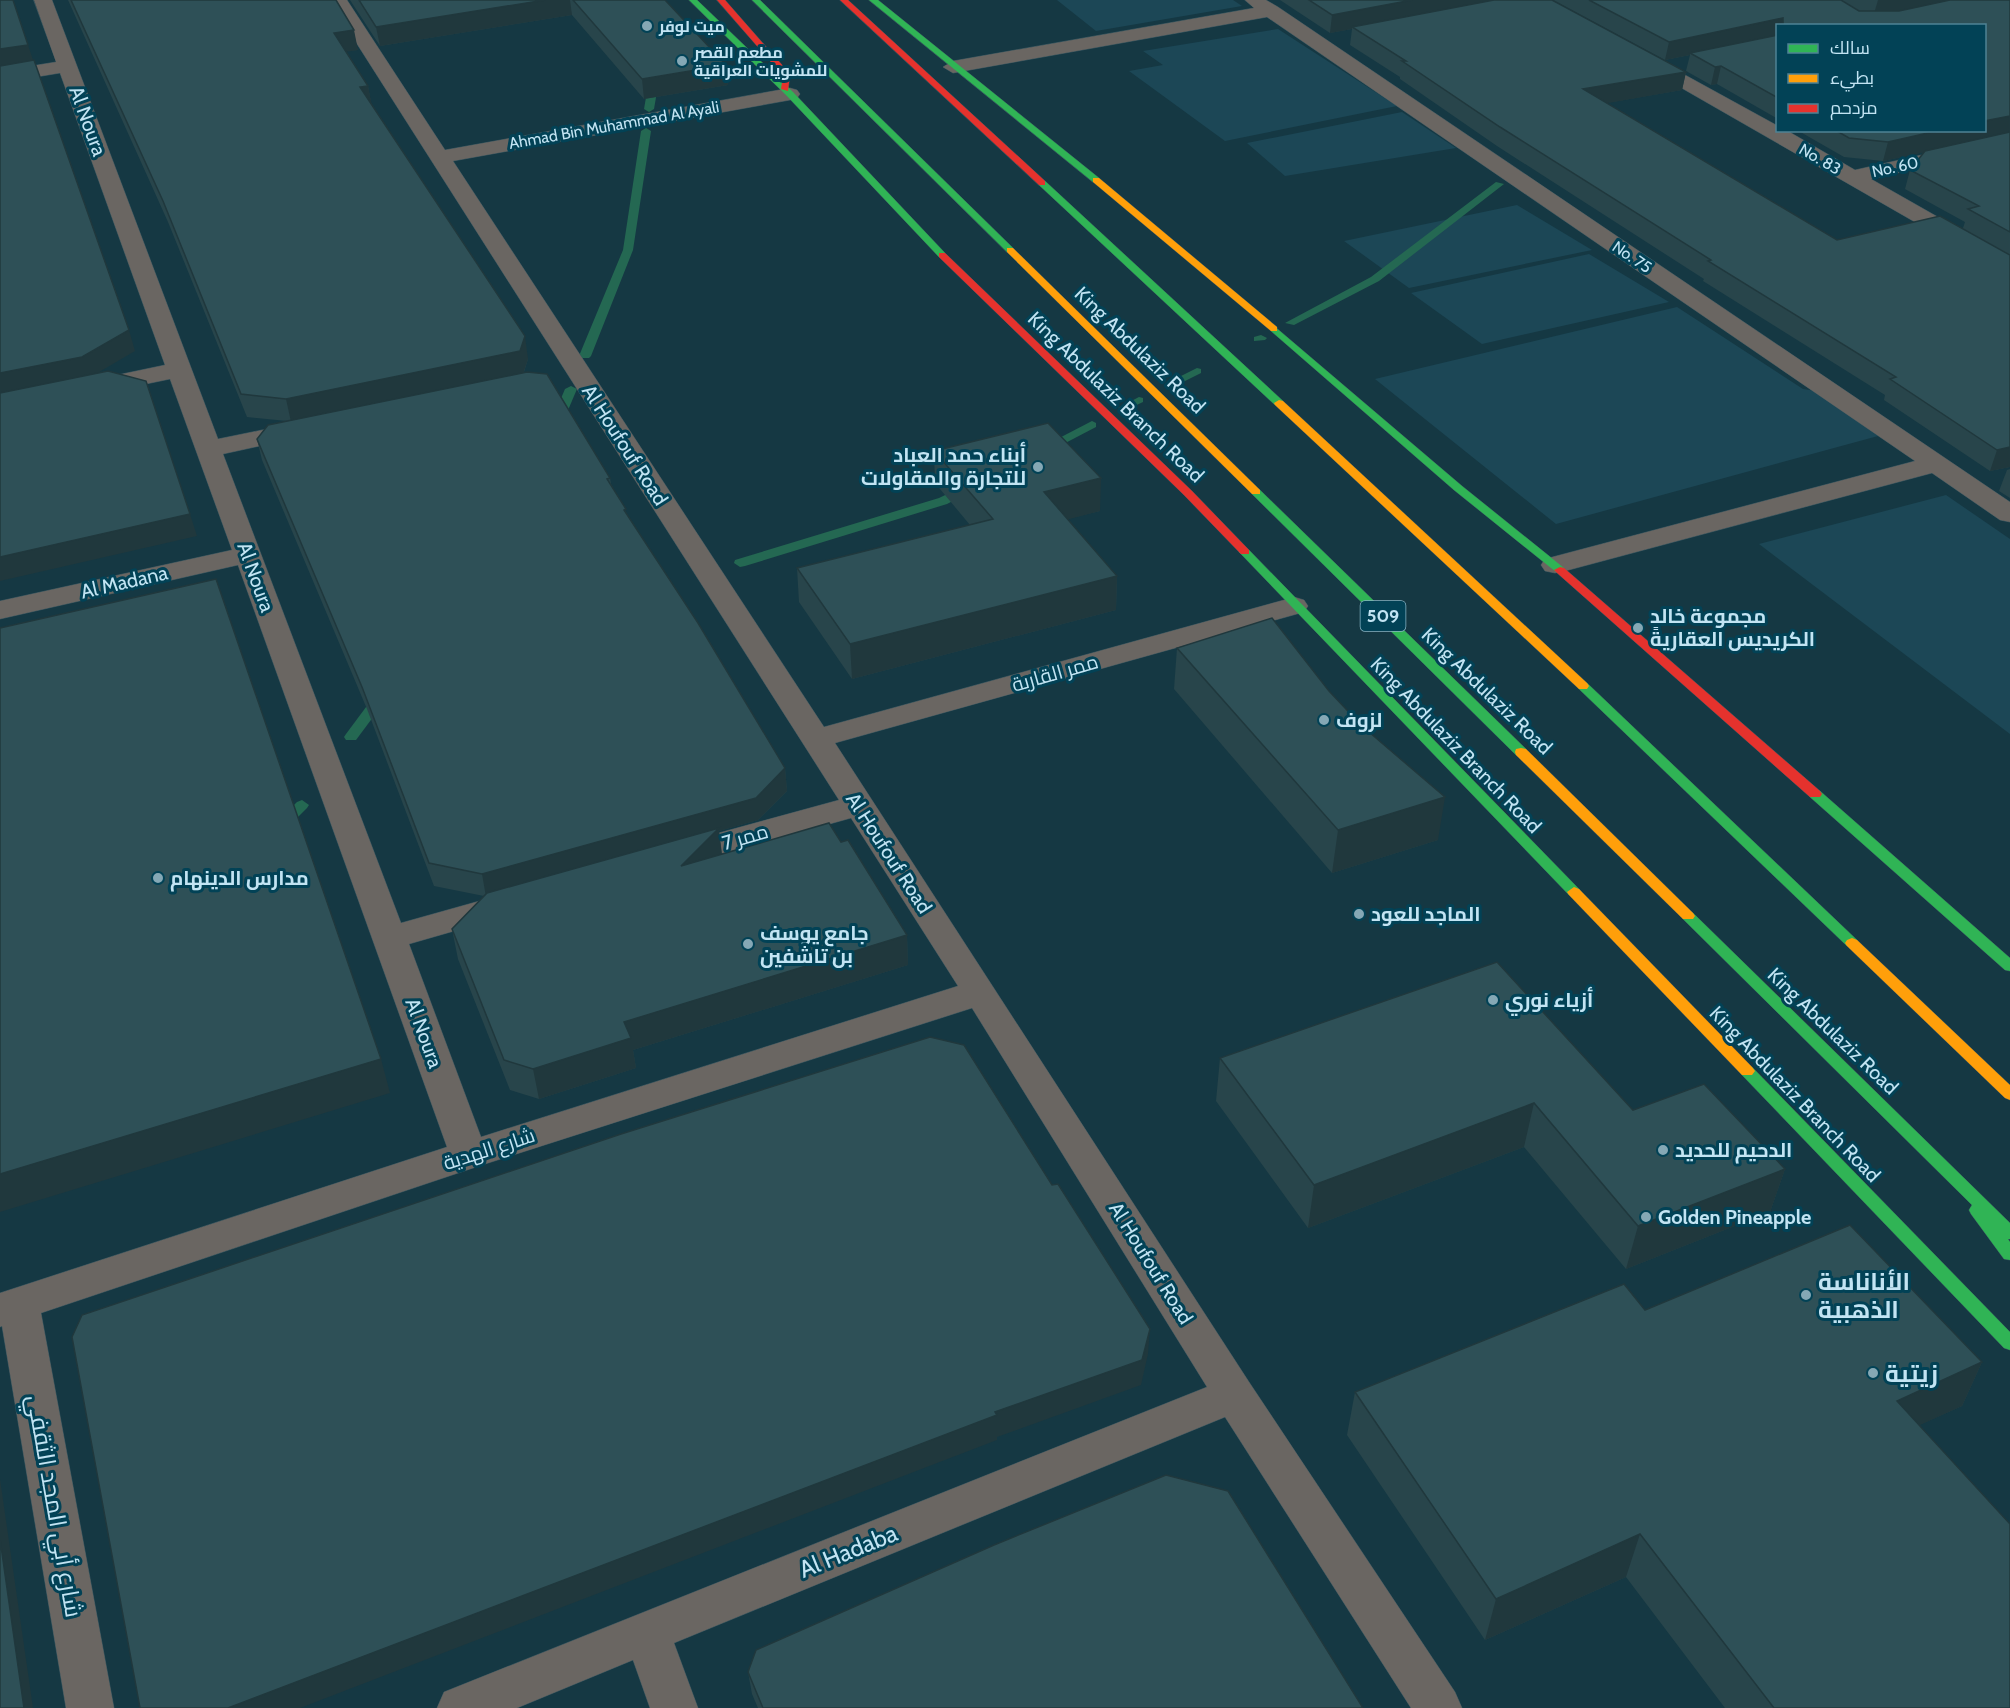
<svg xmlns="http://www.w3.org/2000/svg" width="2010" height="1708" font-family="Cabin,Cairo,sans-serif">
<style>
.built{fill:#1c4756}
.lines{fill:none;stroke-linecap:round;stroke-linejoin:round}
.stream{fill:#246852;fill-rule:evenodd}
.street-casing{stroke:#37555f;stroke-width:1}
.fast-casing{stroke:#37555f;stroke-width:1}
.slow-casing{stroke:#37555f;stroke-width:1}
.jam-casing{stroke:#37555f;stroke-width:1}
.street{fill:#6a6662;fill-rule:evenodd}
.fast{fill:#30b455;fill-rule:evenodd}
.slow{fill:#ff9f0a;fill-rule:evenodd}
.jam{fill:#e5322d;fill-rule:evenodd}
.wall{fill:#28454b}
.shaded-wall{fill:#20383d}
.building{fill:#2e5057;stroke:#20383d;stroke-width:1.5}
.poi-dot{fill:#85a8b5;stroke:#024256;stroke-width:2}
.labels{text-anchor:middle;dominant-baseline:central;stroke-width:6;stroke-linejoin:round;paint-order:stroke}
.far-poi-label{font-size:16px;font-weight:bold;fill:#c2e4f3;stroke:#024256;text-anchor:start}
.far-street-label{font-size:16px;fill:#c2e4f3;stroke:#024256}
.shield{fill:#024256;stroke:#88b3c4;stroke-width:1.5}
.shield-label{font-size:18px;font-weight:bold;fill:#c2e4f3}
.street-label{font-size:20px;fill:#c2e4f3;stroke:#024256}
.poi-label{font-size:20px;font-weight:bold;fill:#c2e4f3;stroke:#024256;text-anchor:start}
.near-poi-label{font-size:24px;font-weight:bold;fill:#c2e4f3;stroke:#024256;text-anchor:start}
.near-street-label{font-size:24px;fill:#c2e4f3;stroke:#024256}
</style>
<rect width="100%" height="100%" fill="#153843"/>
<!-- built -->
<g class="built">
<polygon points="1057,0 1233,0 1242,6 1096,31"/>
<polygon points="1278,29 1397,106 1225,141 1129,71 1163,65 1143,51"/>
<polygon points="1402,112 1456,148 1285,176 1247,143"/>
<polygon points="1517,205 1592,250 1409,288 1344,241"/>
<polygon points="1589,254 1669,302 1482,344 1411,293"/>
<polygon points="1677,307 1803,389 1816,391 1878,436 1556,524 1375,379"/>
<polygon points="1946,495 2010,539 2010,734 1759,544"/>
</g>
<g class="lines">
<!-- stream -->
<g class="stream">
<polygon points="654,77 659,80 654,109 649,112 644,109 649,80"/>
<polygon points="646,128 651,131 633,250 591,356 589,358 581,358 579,356 623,250 641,131"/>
<polygon points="1496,182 1504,184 1379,281 1294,325 1285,323 1371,277"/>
<polygon points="1261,335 1267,338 1265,340 1254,341 1254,337"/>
<polygon points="1197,368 1201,369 1201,373 1175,386 1171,387 1165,384"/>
<polygon points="571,386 577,389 563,422 561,424 553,424 551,422 565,389"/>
<polygon points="1139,397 1143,398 1143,402 1124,411 1118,408"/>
<polygon points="1092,421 1096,423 1096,427 1050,451 1042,451 1040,448"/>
<polygon points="964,486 968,487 968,493 947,504 745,566 740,567 734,563 735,560 939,498"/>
<polygon points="380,694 385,695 387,698 385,701 356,740 346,740 344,737 346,734 375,695"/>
<polygon points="302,800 309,805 307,808 286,829 276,829 274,826 276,823 297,802"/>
</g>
<defs>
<g id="street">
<polygon points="34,0 52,0 218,439 301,422 310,425 314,430 310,435 223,454 401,923 508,893 520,896 525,904 520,912 409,944 481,1137 958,986 851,818 676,867 664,864 659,856 664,848 839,800 329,0 347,0 445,150 790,88 797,90 800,94 797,98 790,100 453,161 824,727 1284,600 1294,597 1304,600 1308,606 1304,612 835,743 1249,1382 1455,1692 1462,1708 1411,1708 1225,1417 674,1643 698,1708 650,1708 633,1660 517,1708 437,1708 444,1692 1207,1387 972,1008 482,1165 41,1313 114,1708 66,1708 2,1326 0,1327 0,1293 447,1147 238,565 0,619 0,601 232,550 170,379 93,395 84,392 80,387 84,382 165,365 60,73 0,83 0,71 56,62"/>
<polygon points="1245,0 1266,0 1278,7 2010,502 2010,522 2000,520 1932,473 1565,571 1555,573 1545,571 1541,565 1545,559 1915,461 1267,17 953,73 943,67 953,61 1254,8"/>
<polygon points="1645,53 1778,126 1778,130 1786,130 1855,170 2010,135 2010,147 1871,179 2010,258 2010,274 2002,272 1638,63 1635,59"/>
</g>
<g id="fast">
<polygon points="689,0 697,0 793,92 945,253 945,257 939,257 787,96"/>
<polygon points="752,0 760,0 1013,248 1013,252 1007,252"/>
<polygon points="869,0 878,0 1099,178 1099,182 1093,182"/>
<polygon points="1039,181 1045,181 1283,401 1283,405 1275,405 1039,185"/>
<polygon points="1274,326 1462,486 1564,568 1564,572 1556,572 1454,490 1271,331 1271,327"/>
<polygon points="1256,489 1260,490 1526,749 1527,752 1526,755 1516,755 1252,494 1252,490"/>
<polygon points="1245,549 1249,550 1579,889 1581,892 1579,895 1569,895 1241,554 1239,552"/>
<polygon points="1583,682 1587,683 1857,940 1859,943 1857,946 1847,946 1579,689 1577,686 1579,683"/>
<polygon points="1815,790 1820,791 2010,958 2010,971 2005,970 1810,797 1808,794"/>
<polygon points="1688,911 1693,913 2010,1223 2010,1239 2008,1239 2010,1242 2010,1260 2004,1259 1971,1214 1969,1210 1972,1205 1683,919 1681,916 1683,913"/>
<polygon points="1747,1066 1752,1067 2010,1332 2010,1350 2004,1348 1742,1075 1739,1071 1742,1067"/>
</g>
<g id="slow">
<polygon points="1093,178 1099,178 1277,327 1277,331 1271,331 1093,182"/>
<polygon points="1007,248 1013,248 1260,490 1260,494 1252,494 1007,252"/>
<polygon points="1279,400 1283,401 1587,683 1589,686 1587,689 1579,689 1275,405 1274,403"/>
<polygon points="1521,748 1526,749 1693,913 1695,916 1693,919 1683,919 1516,755 1515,752 1516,749"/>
<polygon points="1574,887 1579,889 1752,1067 1755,1071 1752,1075 1742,1075 1569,895 1567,892"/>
<polygon points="1852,938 1857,940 2010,1085 2010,1100 2005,1098 1847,946 1845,943 1847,940"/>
</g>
<g id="jam">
<polygon points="717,0 725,0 790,74 788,91 781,89 783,76"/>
<polygon points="840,0 848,0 1045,181 1045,185 1039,185"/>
<polygon points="939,253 945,253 1192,491 1249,550 1249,554 1241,554 1184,495 939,257"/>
<polygon points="1560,567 1564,568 1820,791 1822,794 1820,797 1810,797 1556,572 1554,570"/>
</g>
</defs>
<!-- street casing -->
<use href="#street" class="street-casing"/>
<!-- fast casing -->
<use href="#fast" class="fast-casing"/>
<!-- slow casing -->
<use href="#slow" class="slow-casing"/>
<!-- jam casing -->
<use href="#jam" class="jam-casing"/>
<!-- street -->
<use href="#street" class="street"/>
<!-- fast -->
<use href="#fast" class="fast"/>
<!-- slow -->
<use href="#slow" class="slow"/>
<!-- jam -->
<use href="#jam" class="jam"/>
</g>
<!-- wall -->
<g class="wall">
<polygon points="68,0 336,0 358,50 346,51 368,86 371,103 528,359 524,372 610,478 611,484 627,514 785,768 787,791 758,820 719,831 722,854 841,842 907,935 908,965 633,1050 636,1068 539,1099 510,1090 458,959 452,929 484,896 434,886 367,709 262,460 257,439 287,421 247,417 168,222"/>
<polygon points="350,0 665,0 726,65 728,85 644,99 572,15 380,46"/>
<polygon points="1280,0 1552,0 1686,72 1682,90 1606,103 1837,240 1963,228 1965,222 1905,189 1910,170 1924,152 1883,161 1844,157 1797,130 1984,130 1984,26 1778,26 1778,119 1717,84 1711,85 1686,71 1690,55 1665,60 1553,0 2010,0 2010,467 1990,471 1884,400 1885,395 1703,281 1704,279 1497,146 1400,79 1400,77 1350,45 1352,29 1330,33"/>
<polygon points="934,451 1100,511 1067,519 1117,576 1116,610 852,679 799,602 797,568 970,525 935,483"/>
<polygon points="2010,469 2010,498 1999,491 2007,470"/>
<polygon points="1177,648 1438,840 1332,873 1174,689"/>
<polygon points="1220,1058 1633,1110 1785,1169 1770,1212 1626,1269 1524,1147 1308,1228 1216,1101"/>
<polygon points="1645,1310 1982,1362 1962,1406 1919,1425 2010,1708 1725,1708 1626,1577 1485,1640 1347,1435 1355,1392"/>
<polygon points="748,1672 1363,1708 758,1708 752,1694"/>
</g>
<!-- shaded-wall -->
<g class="shaded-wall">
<polygon points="545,0 570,0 572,15 380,46 376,27"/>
<polygon points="1412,0 1501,0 1352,27 1352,29 1330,33 1332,15"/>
<polygon points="1878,0 1951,0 1873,17"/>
<polygon points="1783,18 1782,26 1778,26 1778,37 1690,53 1690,55 1665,60 1669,42"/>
<polygon points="354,30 358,50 338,53 334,33"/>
<polygon points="28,45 34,63 0,69 0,49"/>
<polygon points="726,65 728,85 644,99 642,79"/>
<polygon points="1721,66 1717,84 1711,85 1715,67"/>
<polygon points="1686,72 1682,90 1580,108 1583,89"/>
<polygon points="368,86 372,106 360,87"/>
<polygon points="2010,116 2010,134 1883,161 1888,142 1941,130 1984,130 1984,121"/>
<polygon points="129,330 135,351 89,378 0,396 0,373"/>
<polygon points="525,336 528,359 523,374 291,422 286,399"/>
<polygon points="2010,447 2010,467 1990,471 1997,450"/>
<polygon points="1101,478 1100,511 1043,526 1044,492"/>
<polygon points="190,514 197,536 0,581 0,557"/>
<polygon points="1117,576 1116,610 852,679 850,644"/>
<polygon points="785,768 787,791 758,820 719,831 722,857 685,895 486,897 482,874"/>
<polygon points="1445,797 1438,840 1332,873 1338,830"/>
<polygon points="907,935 908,965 633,1050 636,1068 539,1099 533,1069 624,1022"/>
<polygon points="381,1059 390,1093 0,1212 0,1174"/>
<polygon points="1534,1103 1524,1147 1308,1228 1314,1185"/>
<polygon points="1785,1169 1770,1212 1626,1269 1638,1226"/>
<polygon points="1150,1329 1148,1354 1141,1385 997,1437 997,1440 300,1708 228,1708 995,1412"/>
<polygon points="1982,1362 1962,1406 1878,1444 1897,1401"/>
<polygon points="0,1479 33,1708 24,1708 0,1539"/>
<polygon points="1640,1534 1626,1577 1485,1640 1496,1599"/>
</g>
<!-- building -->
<g class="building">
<polygon points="0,0 13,0 28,45 0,49"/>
<polygon points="71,0 336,0 354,30 334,33 368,86 360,87 525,336 520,351 286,399 241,394 163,201"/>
<polygon points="359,0 545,0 376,27"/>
<polygon points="573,0 665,0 726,65 642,79"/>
<polygon points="1309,0 1412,0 1332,15"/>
<polygon points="1494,0 1552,0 1686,72 1583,89 1837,240 1940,216 2010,255 2010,447 1997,450 1890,379 1896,377 1708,261 1711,260 1500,127 1402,61 1406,61 1352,27"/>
<polygon points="1589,0 1841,0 1859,11 1899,11 1950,0 2010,0 2010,116 1984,121 1984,26 1783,26 1783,18 1669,42"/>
<polygon points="1778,35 1778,98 1721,66 1715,67 1690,53"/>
<polygon points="34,60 129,330 82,357 0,373 0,66"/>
<polygon points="1835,130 1941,130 1888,142 1849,138"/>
<polygon points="2010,132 2010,232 1968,209 1979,206 1910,170 1925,151"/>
<polygon points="108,371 146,381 190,514 0,557 0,393"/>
<polygon points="527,372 547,374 610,478 607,479 626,509 624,510 698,623 785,768 756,798 482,874 429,863 362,687 257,439 268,425"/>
<polygon points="1048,423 1101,478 1044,492 1117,576 850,644 797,568 993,519 934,451"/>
<polygon points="216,579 381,1059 0,1174 0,628"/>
<polygon points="1272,618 1329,691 1362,726 1445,797 1338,830 1177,648"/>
<polygon points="829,823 841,842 848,840 907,935 624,1022 631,1038 533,1069 504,1060 452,929 487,893 719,828 681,866"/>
<polygon points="1497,962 1633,1110 1704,1084 1785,1169 1638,1226 1534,1103 1314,1185 1220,1058"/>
<polygon points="930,1037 964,1045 1052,1185 1058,1184 1150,1329 1142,1360 995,1412 997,1415 228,1708 140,1708 72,1337 82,1315 621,1134"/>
<polygon points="1850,1225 1982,1362 1897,1401 2010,1524 2010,1708 1774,1708 1640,1534 1496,1599 1355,1392 1624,1284 1645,1310"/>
<polygon points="1166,1475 1228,1491 1363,1708 763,1708 748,1672 756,1650 994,1545"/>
<polygon points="0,1539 24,1708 0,1708"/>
</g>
<!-- markers -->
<g class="poi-dot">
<circle cx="647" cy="26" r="6"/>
<circle cx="682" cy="61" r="6"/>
<circle cx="1038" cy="467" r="6"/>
<circle cx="1638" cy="628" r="6"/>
<circle cx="1324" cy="720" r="6"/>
<circle cx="158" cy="878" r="6"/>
<circle cx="1359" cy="914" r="6"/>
<circle cx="748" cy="944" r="6"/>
<circle cx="1493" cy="1000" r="6"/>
<circle cx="1663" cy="1150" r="6"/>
<circle cx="1646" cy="1217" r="6"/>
<circle cx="1806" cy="1295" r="6"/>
<circle cx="1873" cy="1373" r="6"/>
</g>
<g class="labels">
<!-- far-poi labels -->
<g class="far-poi-label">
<text x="659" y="26">ميت لوفر</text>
<text x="694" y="52">مطعم القصر<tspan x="694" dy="18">للمشويات العراقية</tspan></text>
</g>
<!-- far-street labels -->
<g class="far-street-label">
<text transform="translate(614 125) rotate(-10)">Ahmad Bin Muhammad Al Ayali</text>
<text transform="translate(1820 159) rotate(30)">No. 83</text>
<text transform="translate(1895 167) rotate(-12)">No. 60</text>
<text transform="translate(1632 257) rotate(34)">No. 75</text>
</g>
<!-- shield labels -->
<rect class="shield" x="1360.5" y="601" width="45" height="30" rx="4.5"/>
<g class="shield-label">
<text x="1383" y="616">509</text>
</g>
<!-- street labels -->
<g class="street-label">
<text transform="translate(88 121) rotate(70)">Al Noura</text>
<text transform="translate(1140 350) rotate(44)">King Abdulaziz Road</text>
<text transform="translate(1116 397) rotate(44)">King Abdulaziz Branch Road</text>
<text transform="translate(625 445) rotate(57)">Al Houfouf Road</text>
<text transform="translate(256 577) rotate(70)">Al Noura</text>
<text transform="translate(124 582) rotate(-13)">Al Madana</text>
<text transform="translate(1055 673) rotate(-16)">ممر القاربة</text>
<text transform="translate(1487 691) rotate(44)">King Abdulaziz Road</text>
<text transform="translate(1456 745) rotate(46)">King Abdulaziz Branch Road</text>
<text transform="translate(745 837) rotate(-16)">ممر 7</text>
<text transform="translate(889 853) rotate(57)">Al Houfouf Road</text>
<text transform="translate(1833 1031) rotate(44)">King Abdulaziz Road</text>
<text transform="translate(424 1033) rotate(70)">Al Noura</text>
<text transform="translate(1795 1094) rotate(46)">King Abdulaziz Branch Road</text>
<text transform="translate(489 1149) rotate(-18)">شارع الهدية</text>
<text transform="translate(1151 1263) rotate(58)">Al Houfouf Road</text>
</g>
<!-- poi labels -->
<g class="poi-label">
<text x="1026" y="455" text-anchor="end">أبناء حمد العباد<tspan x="1026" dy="23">للتجارة والمقاولات</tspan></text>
<text x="1650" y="616">مجموعة خالد<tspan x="1650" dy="23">الكريديس العقاريةً</tspan></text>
<text x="1336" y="720">لزوف</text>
<text x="170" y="878">مدارس الدينهام</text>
<text x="1371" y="914">الماجد للعود</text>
<text x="760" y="933">جامع يوسف<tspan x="760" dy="23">بن تاشفين</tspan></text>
<text x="1505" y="1000">أزياء نوري</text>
<text x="1675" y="1150">الدحيم للحديد</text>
<text x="1658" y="1217">Golden Pineapple</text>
</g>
<!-- near-poi labels -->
<g class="near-poi-label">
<text x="1818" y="1281">الأناناسة<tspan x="1818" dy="28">الذهبية</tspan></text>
<text x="1885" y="1373">زيتية</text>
</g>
<!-- near-street labels -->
<g class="near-street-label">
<text transform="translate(55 1506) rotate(80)">شارع أبي المجد الثقفي</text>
<text transform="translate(848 1551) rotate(-22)">Al Hadaba</text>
</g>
</g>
<!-- legend -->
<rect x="1776" y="24" width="210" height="108" fill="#024256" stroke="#4f8395" stroke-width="1.5"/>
<rect x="1788" y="44" width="30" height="9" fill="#30b455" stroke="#4f8395" stroke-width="1.5"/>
<text x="1830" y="54" font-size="18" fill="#c2e4f3">سالك</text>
<rect x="1788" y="74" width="30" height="9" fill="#ff9f0a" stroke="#4f8395" stroke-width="1.5"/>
<text x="1830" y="84" font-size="18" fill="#c2e4f3">بطيء</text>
<rect x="1788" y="104" width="30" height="9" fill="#e5322d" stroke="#4f8395" stroke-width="1.5"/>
<text x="1830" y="114" font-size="18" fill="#c2e4f3">مزدحم</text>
</svg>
